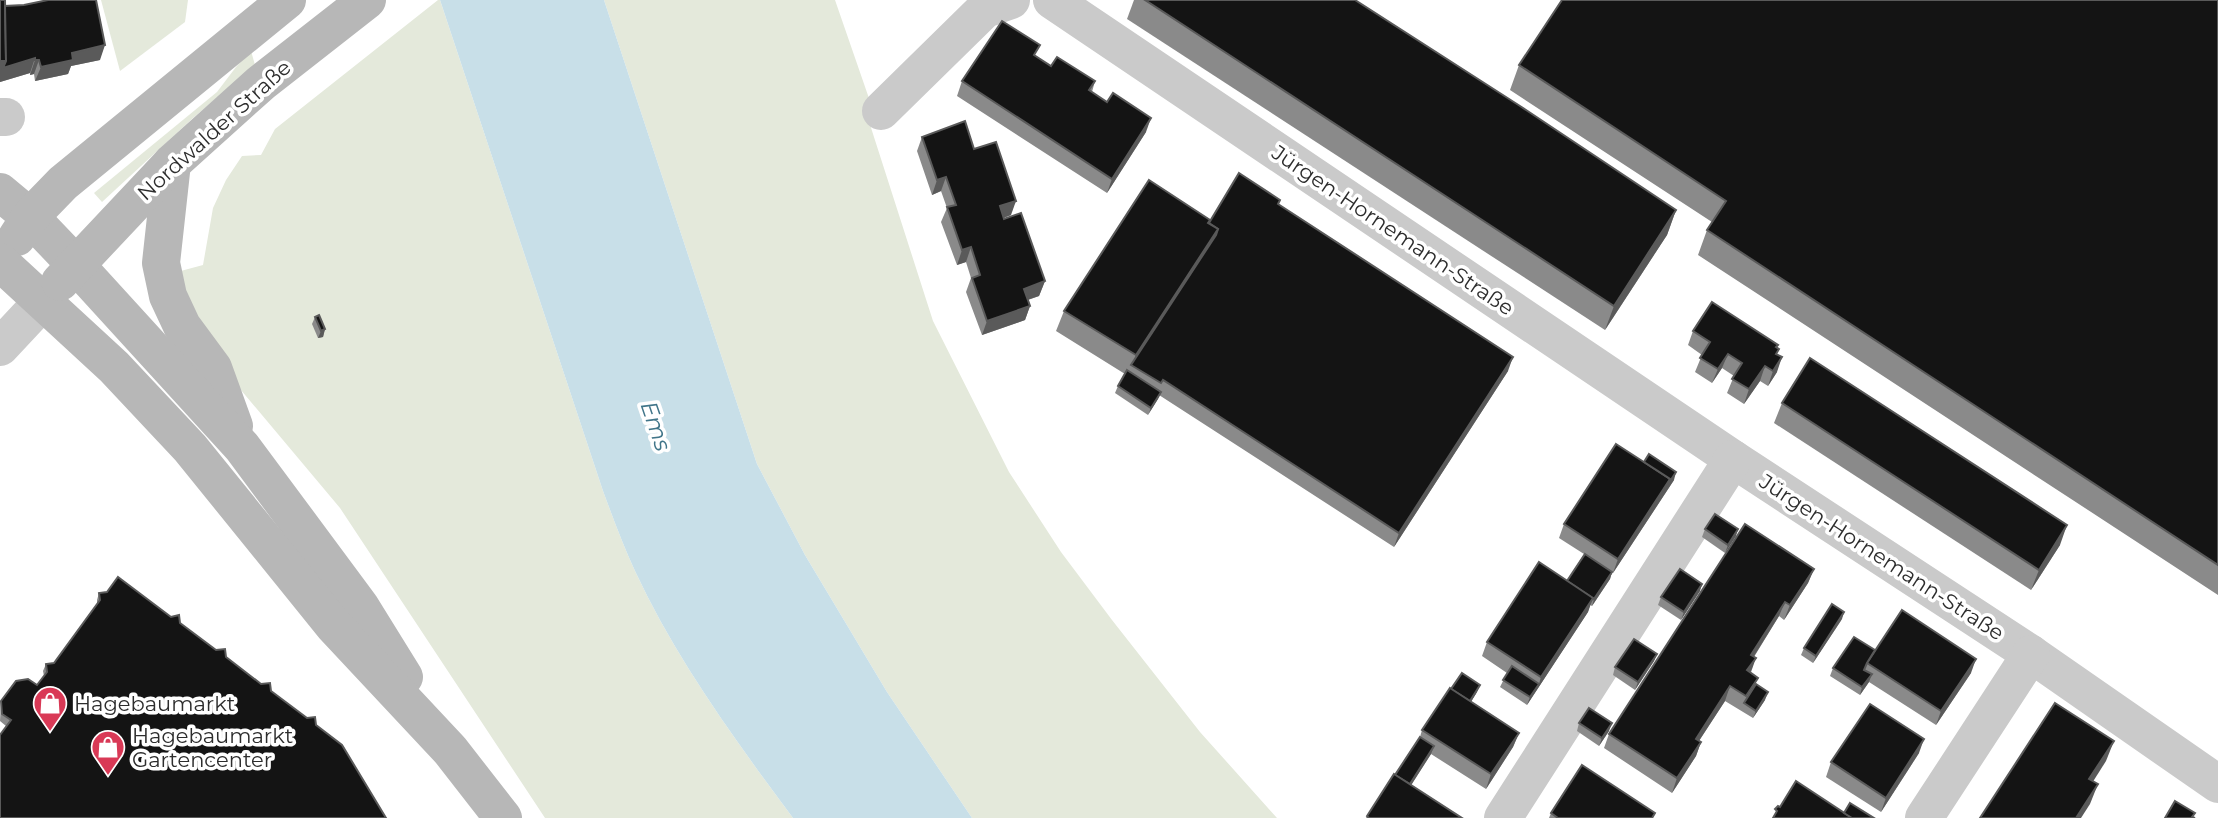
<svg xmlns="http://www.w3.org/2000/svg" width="2218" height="818" font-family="Montserrat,sans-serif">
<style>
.green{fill:#e4e9db}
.water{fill:#c8dfe8}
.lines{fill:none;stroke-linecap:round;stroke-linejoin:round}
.street{stroke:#cacaca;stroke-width:38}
.secondary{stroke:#b7b7b7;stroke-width:38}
.wall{fill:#8a8a8a}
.shaded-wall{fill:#5a5a5a}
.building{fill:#141414;stroke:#5a5a5a;stroke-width:2}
.labels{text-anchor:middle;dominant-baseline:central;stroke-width:7;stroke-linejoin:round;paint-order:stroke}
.street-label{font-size:21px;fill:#2d2d2d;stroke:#fff}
.poi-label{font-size:21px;fill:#2d2d2d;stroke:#fff;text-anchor:start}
.water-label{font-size:23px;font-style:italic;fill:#407589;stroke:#fff}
</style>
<rect width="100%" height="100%" fill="#fff"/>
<!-- green -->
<g class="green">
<polygon points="101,0 188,0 185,22 120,71"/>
<path d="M438,0H440L603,491C613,518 623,545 635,571C676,659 735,740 793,818H545L340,508L204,346L177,272L203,265L213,208L226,180L242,156L261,155L275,129Z"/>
<polygon points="604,0 835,0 872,107 865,109 933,321 1009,472 1061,552 1112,620 1200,732 1277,818 972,818 887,692 805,555 757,464"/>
<polygon points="251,51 255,65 193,118 102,202 94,193 217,92 236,67"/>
</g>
<!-- water -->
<path class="water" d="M440,0H604L757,464L805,555L887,692L972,818H793C735,740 676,659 635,571C623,545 613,518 603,491Z"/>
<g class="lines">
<!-- street -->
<g class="street">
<polyline points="1052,0 1733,459 2031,654 2218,784"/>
<polyline points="881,111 985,9 1011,0"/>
<polyline points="0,117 6,117"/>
<polyline points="0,347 43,301"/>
<polyline points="1503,818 1733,459"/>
<polyline points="1924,818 2031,654"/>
</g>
<!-- secondary -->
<g class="secondary">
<polyline points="172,163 161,263 168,296 182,326 213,368 234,426"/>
<polyline points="0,192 30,217 75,264 242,447 360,606 404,677"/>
<polyline points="17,237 30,217 63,183 287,0"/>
<polyline points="0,262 114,367 190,448 334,626 450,750 503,818"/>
<polyline points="60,282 172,163 261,83 367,0"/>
</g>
</g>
<!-- wall -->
<g class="wall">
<polygon points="0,0 5,6 100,60 71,66 68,74 35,81 34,74 30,75 30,73 0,82"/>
<polygon points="1134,0 1355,0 1676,210 1667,235 1605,330 1127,19"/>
<polygon points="2218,0 2218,595 1698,255 1707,230 1712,222 1510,90 1519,65"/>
<polygon points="1036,56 1051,66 1095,81 1092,92 1146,132 1107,193 957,96 962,81"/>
<polygon points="922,137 974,149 1011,215 1004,218 1045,281 1039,296 1028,300 1030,306 1025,320 982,335 966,292 971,278 966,262 957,265 941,222 947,208 941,191 932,195 917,151"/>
<polygon points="1278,204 1508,371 1394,547 1159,395 1148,415 1115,393 1118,386 1125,374 1056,331 1064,311 1209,223"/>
<polygon points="315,317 325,329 323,337 318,338 312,324"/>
<polygon points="1693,331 1778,345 1777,348 1777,372 1768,386 1760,381 1744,404 1727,393 1734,376 1722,368 1712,383 1695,372 1702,355 1688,345"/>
<polygon points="1782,403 2060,545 2031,590 1774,423"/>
<polygon points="1644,462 1674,480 1613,573 1612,572 1610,579 1592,606 1590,605 1588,612 1527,705 1500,687 1507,673 1482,656 1487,642 1567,581 1584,554 1559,538 1564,524"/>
<polygon points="1705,529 1736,536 1725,553 1702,537"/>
<polygon points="1814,569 1808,583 1784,620 1779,616 1754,657 1750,673 1755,685 1765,700 1753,718 1725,701 1699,741 1701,742 1696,756 1672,793 1604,748 1609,734"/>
<polygon points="1700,591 1681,620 1658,605 1661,597"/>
<polygon points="99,593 180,623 316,725 6,726 0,721 1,701 37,685 44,676 43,671 46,664 54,663 97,605 97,600"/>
<polygon points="1842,619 1813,663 1801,655 1804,648"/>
<polygon points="1875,650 1971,673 1936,725 1869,682 1860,695 1830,676 1833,668"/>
<polygon points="1657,654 1654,661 1635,690 1613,675 1615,667"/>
<polygon points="1477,692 1471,702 1519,733 1513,747 1486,789 1431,754 1411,785 1462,818 1366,818 1420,737 1422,730"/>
<polygon points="1579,723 1609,731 1599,746 1577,731"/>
<polygon points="1919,753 1881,812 1826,777 1831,762"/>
<polygon points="1551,813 1653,818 1549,818"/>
</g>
<!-- shaded-wall -->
<g class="shaded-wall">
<polygon points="105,45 100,60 71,66 68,74 35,81 41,67 72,53"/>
<polygon points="35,58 30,73 0,82 0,61"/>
<polygon points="35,60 39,60 34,74 30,75"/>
<polygon points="1151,118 1146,132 1107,193 1112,179"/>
<polygon points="946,177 941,191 932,195 937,180"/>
<polygon points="1016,201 1011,215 994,221 1000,206"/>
<polygon points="1676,210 1667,235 1605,330 1614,306"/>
<polygon points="1218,229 1211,250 1132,365 1136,355"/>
<polygon points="971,247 966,262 957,265 962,250"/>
<polygon points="1045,281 1039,296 1018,303 1024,289"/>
<polygon points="1030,306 1025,320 982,335 987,321"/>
<polygon points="325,329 323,337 318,338 321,331"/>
<polygon points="1728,354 1722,368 1712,383 1718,369"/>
<polygon points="1513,357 1508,371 1394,547 1399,533"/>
<polygon points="1782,357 1777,372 1768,386 1773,371"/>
<polygon points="1765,366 1760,381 1744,404 1749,389"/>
<polygon points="1161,392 1158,399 1148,415 1151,408"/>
<polygon points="1676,472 1674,480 1613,573 1618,559 1670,479"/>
<polygon points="2067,525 2060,545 2031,590 2039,570"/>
<polygon points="1738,529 1736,536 1725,553 1728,545"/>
<polygon points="1814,569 1808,583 1784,620 1790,605"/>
<polygon points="1612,572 1610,579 1592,606 1594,599"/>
<polygon points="1702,584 1700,591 1681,620 1684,612"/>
<polygon points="1593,598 1588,612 1527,705 1530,697 1539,684 1541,677"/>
<polygon points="1785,602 1779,616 1746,669 1751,655"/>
<polygon points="1844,612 1842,619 1813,663 1816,656"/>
<polygon points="1657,654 1654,661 1635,690 1638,682"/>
<polygon points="1756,658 1751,672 1747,670"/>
<polygon points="1976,659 1971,673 1936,725 1941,711"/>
<polygon points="1872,674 1869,682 1860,695 1862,687"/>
<polygon points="1480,685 1477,692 1463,714 1466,707"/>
<polygon points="1730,686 1725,701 1691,753 1696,739"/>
<polygon points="1768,692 1765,700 1753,718 1756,711"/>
<polygon points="1612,723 1609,731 1599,746 1602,738"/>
<polygon points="1519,733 1513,747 1486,789 1491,774"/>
<polygon points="1924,739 1919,753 1881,812 1886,798"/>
<polygon points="2114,741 2106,761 2082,799 2089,779"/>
<polygon points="1701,742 1696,756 1672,793 1677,778"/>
<polygon points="1434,746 1431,754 1403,798 1406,791"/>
<polygon points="2098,784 2090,804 2081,818 2076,818"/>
</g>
<!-- building -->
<g class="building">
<polygon points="0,0 5,0 6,61 0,61"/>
<polygon points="48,0 96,0 105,45 72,53 73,60 41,67 39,60 35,60 35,58 3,68 6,61 5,6 24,5"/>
<polygon points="1145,0 1355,0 1520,106 1676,210 1614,306"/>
<polygon points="1562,0 2218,0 2218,565 1707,230 1726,201 1519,65"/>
<polygon points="1002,21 1040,45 1034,55 1051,66 1057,57 1095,81 1089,90 1107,102 1113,93 1151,118 1112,179 962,81"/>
<polygon points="965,121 974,149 996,142 1016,201 1000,206 1004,219 1021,213 1045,281 1024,289 1030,306 987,321 972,278 980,275 971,247 962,250 947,207 956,205 946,177 937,180 922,137"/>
<polygon points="1239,173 1280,200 1278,204 1513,357 1399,533 1163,380 1161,383 1131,365 1216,235 1218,229 1209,223"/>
<polygon points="1149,180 1210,220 1208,223 1218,229 1136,355 1064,311"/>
<polygon points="1712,302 1778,345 1776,347 1779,349 1776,354 1782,357 1773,371 1765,366 1749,389 1732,379 1742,363 1728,354 1718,369 1700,358 1710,342 1693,331"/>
<polygon points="319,315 325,329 321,331 315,317"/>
<polygon points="1810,358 2067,525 2039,570 1782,403"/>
<polygon points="1127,370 1161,392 1151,408 1118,386"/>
<polygon points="1616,444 1670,479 1618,559 1564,524"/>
<polygon points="1649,454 1676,472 1667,486 1670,479 1644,462"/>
<polygon points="1715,514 1738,529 1728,545 1705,529"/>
<polygon points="1745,524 1814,569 1790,605 1785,602 1751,655 1756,658 1747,670 1758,678 1746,696 1730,686 1696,739 1701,742 1677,778 1609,734"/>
<polygon points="1585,554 1612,572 1594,599 1567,581"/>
<polygon points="1539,562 1593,598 1541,677 1487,642"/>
<polygon points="1680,569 1702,584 1684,612 1661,597"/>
<polygon points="118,577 171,617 179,615 180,623 216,650 225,649 226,657 261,684 270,683 271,691 307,718 315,717 316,725 342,745 386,818 0,818 0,735 11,720 2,714 1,701 16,681 28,679 37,685 47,672 46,664 54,663 100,600 99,593 107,592"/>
<polygon points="1832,604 1844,612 1816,656 1804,648"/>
<polygon points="1902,610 1976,659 1941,711 1867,663"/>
<polygon points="1854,637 1875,650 1867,663 1864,670 1872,674 1862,687 1833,668"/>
<polygon points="1634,639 1657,654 1638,682 1615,667"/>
<polygon points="1512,666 1539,684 1530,697 1503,680"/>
<polygon points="1462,673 1480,685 1470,701 1451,689"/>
<polygon points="1756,684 1768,692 1756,711 1744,703"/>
<polygon points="1450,688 1519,733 1491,774 1422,730"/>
<polygon points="2055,703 2114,741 2089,779 2098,784 2076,818 1980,818"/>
<polygon points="1870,704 1924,739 1886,798 1831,762"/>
<polygon points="1589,708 1612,723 1602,738 1579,723"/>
<polygon points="1420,737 1434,746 1410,784 1395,775"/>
<polygon points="1582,765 1655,813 1652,818 1558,818 1551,813"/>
<polygon points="1394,774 1462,818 1369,818 1367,816"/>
<polygon points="1796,781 1852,818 1773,818 1777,811 1775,809 1778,806 1780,807"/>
<polygon points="2175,801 2195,813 2192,817 2195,818 2165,818"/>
<polygon points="1850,803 1874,818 1852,818 1844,813"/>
</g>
<!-- icons -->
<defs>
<symbol id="shop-pin" viewBox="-11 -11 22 30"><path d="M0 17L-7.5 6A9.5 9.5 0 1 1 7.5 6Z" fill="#d93956" stroke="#fff"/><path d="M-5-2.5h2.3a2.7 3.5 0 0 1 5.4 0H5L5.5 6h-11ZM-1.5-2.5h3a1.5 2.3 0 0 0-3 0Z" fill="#fff"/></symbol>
</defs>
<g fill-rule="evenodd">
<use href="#shop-pin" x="31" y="684" width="38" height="52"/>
<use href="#shop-pin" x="89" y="728" width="38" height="52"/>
</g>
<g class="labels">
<!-- street labels -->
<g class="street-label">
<text transform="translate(214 130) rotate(-42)">Nordwalder Straße</text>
<text transform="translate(1393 230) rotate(34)">Jürgen-Hornemann-Straße</text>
<text transform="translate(1882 557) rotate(33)">Jürgen-Hornemann-Straße</text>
</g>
<!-- poi labels -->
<g class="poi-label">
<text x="74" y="703">Hagebaumarkt</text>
<text x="132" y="735">Hagebaumarkt<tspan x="132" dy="24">Gartencenter</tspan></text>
</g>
<!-- water labels -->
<g class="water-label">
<text transform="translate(656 426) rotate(71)">Ems</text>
</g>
</g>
</svg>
